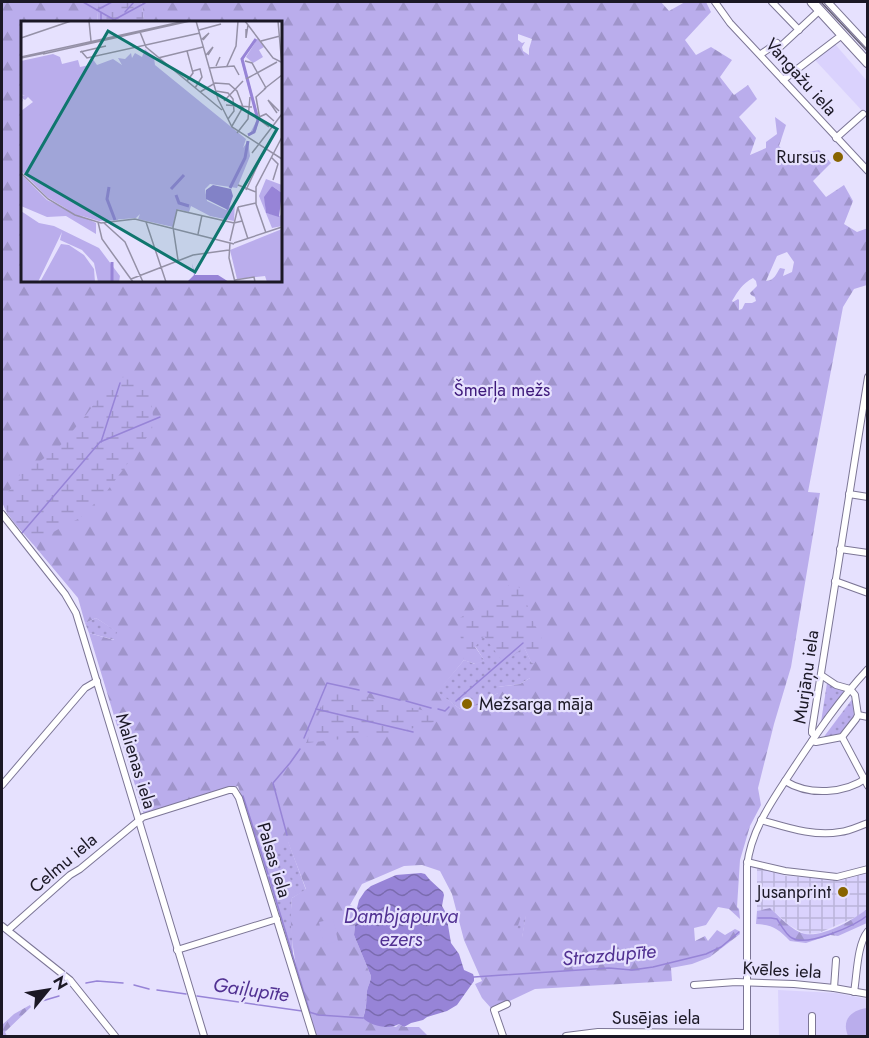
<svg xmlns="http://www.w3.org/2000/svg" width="869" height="1038" font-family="Jost,sans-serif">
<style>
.built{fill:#dad2fd}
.industrial{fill:url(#industrial-grid)}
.grass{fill:url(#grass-dots)}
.forest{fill:url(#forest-firs);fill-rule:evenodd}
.wetland{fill:url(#wetland-marsh)}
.green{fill:#baadec}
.water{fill:url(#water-waves)}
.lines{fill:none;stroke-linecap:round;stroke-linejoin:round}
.stream{stroke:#9784d7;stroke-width:1.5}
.minor-casing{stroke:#7c7696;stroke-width:8}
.highway-casing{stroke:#7c7696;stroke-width:11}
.minor{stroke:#fff;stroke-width:6}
.highway{stroke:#fff;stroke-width:9}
.tram{stroke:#676376;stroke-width:1.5}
.poi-dot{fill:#886400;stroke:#e6e1fe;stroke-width:2}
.labels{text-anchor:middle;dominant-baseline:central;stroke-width:4.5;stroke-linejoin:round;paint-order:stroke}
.street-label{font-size:18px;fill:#1b1825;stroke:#e6e1fe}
.poi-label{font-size:18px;fill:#1b1825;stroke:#e6e1fe;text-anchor:end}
.park-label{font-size:18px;fill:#3e197b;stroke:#e6e1fe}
.water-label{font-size:20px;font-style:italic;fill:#513192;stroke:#e6e1fe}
.inset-river{fill:none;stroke:#9784d7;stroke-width:3}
.inset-road{fill:none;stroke:#9591a7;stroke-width:1.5}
.view{fill:#0f766e;fill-opacity:0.15;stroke:#0f766e;stroke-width:3}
.inset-edge{fill:none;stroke:#1b1825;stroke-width:3}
</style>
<defs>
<pattern id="industrial-grid" width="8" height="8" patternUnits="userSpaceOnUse" patternTransform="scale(1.5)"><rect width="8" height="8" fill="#dad2fd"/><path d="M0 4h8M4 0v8" fill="none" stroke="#bab4d9"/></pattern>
<pattern id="grass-dots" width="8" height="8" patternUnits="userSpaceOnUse" patternTransform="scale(1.5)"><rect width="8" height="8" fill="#baadec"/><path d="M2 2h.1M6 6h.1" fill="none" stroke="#9f94ca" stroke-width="1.8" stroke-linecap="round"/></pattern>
<pattern id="forest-firs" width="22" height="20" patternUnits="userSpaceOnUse" patternTransform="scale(1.5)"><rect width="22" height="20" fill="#baadec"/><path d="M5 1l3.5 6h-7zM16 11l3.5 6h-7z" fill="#9f94ca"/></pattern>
<pattern id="wetland-marsh" width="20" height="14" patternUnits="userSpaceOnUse" patternTransform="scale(1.5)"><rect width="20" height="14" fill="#baadec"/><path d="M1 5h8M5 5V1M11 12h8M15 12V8" fill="none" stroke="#9f94ca"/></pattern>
<pattern id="water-waves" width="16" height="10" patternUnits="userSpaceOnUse" patternTransform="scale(1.5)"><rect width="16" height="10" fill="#9784d7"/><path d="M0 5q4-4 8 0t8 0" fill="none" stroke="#7a6bae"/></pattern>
</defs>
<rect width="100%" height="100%" fill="#e6e1fe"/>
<!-- built -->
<g class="built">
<polygon points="834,43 867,81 867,116 815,60"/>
<polygon points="778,990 836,993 867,999 867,1036 779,1036"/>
</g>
<!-- industrial -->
<g class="industrial">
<polygon points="757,867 786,876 831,879 846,879 867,873 867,909 858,916 819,933 805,934 789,925 770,908 757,911"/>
<polygon points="600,1035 718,1035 718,1036 579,1036"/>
</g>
<!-- grass -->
<g class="grass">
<polygon points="96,618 118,632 115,640 89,633 85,623"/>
<polygon points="484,635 524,647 533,665 530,678 520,684 498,687 498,693 476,706 460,709 437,692 464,660 475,664 484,660 475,646"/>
<polygon points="827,683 843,689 844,691 821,722"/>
<polygon points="853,698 854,718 843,734 823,738"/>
<polygon points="288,841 306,890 292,898 291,911 293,956 259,852"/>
<polygon points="526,913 526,916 522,938 513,937 521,916"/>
</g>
<!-- forest -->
<g class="forest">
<path d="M2,2H101L97,12L98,22H22V280H280V22H143L144,21L142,5L141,2H661L669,11L685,2H706L711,12L685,40L696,55L711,47L732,60L720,77L734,95L748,85L757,99L739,117L756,138L750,155L766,148V142L777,134L775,117L786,125L779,146L788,156L819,150L831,163L813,181L826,197L844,185L853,201L844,224L857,232L868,228L867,285L854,289L843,307L808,492L820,493L791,667L774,724L758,788L761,805L750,826L740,860L737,907L739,909L740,919L729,909L718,907L706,925L694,928L695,941L705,936L708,941L717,930L725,935L735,929L739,931L740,934L710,957L692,964L671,968L672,981L535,989L497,1007L491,1008L482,998L475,984L482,981L464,940L452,894L440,871L422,865L404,866L362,884L350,905L357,908L354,935L371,976C371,982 368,985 367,991C366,1002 367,1006 363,1018L396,1027L399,1024L404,1027H419L427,1035L425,1036H316C303,991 286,946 292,898L306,889L288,842L259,852L238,786L144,815L89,633L114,640L117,632L96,618L85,623L78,598L7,513L2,502ZM518,34L532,39L529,49V55L523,51L522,47L525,42L522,43L518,40ZM787,252L794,262L792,272L783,276L785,269L780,268C776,274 775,280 766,281L777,256ZM753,278L756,281L757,286L750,293L751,295L755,297L756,301L752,303H745L742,309L739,310V300L738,299L733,302L732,301C738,291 742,284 753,278ZM484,636L504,663L524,647L533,665L525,672L530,678L520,684L498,687V693L476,706L460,709L438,692L464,660L476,664L484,660L475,647ZM526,914L522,937H514L521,917Z"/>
<path d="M770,908C780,917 792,931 805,934C824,937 853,920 867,909V923L838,936L830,935L806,943L790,941C778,929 774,925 756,924L757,911Z"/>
<polygon points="30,1005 31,1007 5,1032 7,1036 2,1036 2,1025 14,1014"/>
</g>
<!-- wetland -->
<g class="wetland">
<polygon points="99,2 141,2 142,5 144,21 143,22 98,22 97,12"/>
<path d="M123,377L143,386L151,396L153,417L152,430L134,455L107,491L80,518L62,527L33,544C22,531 4,515 2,498L20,479L18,467L39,462L59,447L86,415L107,386Z"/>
<polygon points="510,584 523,589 530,615 545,645 533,665 524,647 504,663 484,636 475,647 484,660 476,664 464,660 458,619 499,595"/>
<polygon points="330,689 452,717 396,733 306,743"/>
</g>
<!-- green -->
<g class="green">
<polygon points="286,867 296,894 283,898 273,872"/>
<polygon points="333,919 338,941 324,945 319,922"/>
<path d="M867,1008V1036H848C841,1019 852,1010 867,1008Z"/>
</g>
<!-- water -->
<path class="water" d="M421,873L425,874L430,880L443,892L444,895L442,906L446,913L451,943L459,954L464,970L473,974L474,977V981L457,1005L447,1011L427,1017L423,1020L411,1023L404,1027L399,1024C389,1030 371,1026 363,1018C367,1007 366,1002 367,991C368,985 371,982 371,976L354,935L357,908L359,900L365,891L371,886L396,875Z"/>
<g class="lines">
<!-- stream -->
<g class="stream">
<polyline points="83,2 118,22"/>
<polyline points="97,10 112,2"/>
<polyline points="125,12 134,2"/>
<polyline points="101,13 101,22"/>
<polyline points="110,22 145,3"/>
<polyline points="101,442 120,383"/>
<polyline points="22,533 100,442 160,417"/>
<polyline points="368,692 400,700"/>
<polyline points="406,701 431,708"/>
<polyline points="456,701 523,643"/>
<polyline points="316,709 413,732"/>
<polyline points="438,709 445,711 449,707"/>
<polyline points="304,738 327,683 359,690"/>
<polyline points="243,796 268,874"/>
<polyline points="287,835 273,783 290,763 300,749"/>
<polyline points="269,877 310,1013"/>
<path d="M758,918H771L777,919C781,925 786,935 792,938C807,947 855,926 868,915"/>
<polyline points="474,977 609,968 632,970 653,967 706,954 721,947 739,932"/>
<polyline points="86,983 97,981 123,983"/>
<polyline points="134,985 149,989"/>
<polyline points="157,990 186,994"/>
<polyline points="197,996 302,1011"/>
<polyline points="42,1001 59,996"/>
<polyline points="309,1012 319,1015 363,1018"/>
</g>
<defs>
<g id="minor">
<polyline points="715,2 730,23 868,171"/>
<polyline points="772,2 799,30"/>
<polyline points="828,2 868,45"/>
<polyline points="761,54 777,43 780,47 820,10"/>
<polyline points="783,80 842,35"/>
<polyline points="836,138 863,114"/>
<polyline points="849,494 868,497"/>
<polyline points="2,514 65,594 76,613 204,1036"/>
<polyline points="840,549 868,553"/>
<polyline points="835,581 868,593"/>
<polyline points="858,715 868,717"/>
<polyline points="815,736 812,733 812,730 868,377"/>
<polyline points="842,737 868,786"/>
<polyline points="812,741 816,742 842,737 856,719 858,715 855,695 850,689 836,685 821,675"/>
<path d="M785,781C809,796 845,794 868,777"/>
<polyline points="2,785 85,688 97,681"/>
<path d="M761,820C786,827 814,837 840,832C850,831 859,826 868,823"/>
<polyline points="747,862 785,871 837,877 868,869"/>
<polyline points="2,926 70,980 115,1036"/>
<polyline points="8,930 70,875 80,869 143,817 229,790 234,790 239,798 313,1036"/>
<polyline points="177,950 277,919"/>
<polyline points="694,985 736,982 794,984 834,988 868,994"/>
<polyline points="834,988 836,960"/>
<path d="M854,992C857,975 857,944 868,931"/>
<polyline points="503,1036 494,1010 507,1004"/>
<polyline points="566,1036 598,1032 747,1033"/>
<path d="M747,1036V866C751,828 775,797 795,766C817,733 840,699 868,669"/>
<polyline points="812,1036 812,1016"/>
</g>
<polyline id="highway" points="812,2 868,63"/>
</defs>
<!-- minor casing -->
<use href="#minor" class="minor-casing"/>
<!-- highway casing -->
<use href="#highway" class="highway-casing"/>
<!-- minor -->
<use href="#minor" class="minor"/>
<!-- highway -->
<use href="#highway" class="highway"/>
<!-- tram -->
<polyline class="tram" points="821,2 868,52"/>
</g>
<!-- markers -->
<g class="poi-dot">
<circle cx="838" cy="157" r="6"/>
<circle cx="467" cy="704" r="6"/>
<circle cx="843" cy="892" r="6"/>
</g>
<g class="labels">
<!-- street labels -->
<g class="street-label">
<text transform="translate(801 77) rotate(48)">Vangažu iela</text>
<text transform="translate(806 677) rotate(-82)">Murjāņu iela</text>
<text transform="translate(136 761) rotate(73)">Malienas iela</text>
<text transform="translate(274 860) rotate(73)">Palsas iela</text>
<text transform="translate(63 863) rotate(-40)">Celmu iela</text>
<text transform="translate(782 970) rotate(3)">Kvēles iela</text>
<text x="656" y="1018">Susējas iela</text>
</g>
<!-- poi labels -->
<g class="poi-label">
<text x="826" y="157">Rursus</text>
<text x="479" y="704" text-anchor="start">Mežsarga māja</text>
<text x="831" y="892">Jusanprint</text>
</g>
<!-- park labels -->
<g class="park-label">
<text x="502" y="390">Šmerļa mežs</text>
</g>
<!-- water labels -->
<g class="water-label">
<text x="401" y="916">Dambjapurva<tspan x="401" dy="23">ezers</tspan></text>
<text transform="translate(609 955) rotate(-5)">Strazdupīte</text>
<text transform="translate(251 990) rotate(8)">Gaiļupīte</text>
</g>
</g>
<!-- overview -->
<g transform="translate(21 21)">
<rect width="261" height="261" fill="#e6e1fe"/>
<path d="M237,17L243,26L238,29L242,36L232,42L225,36ZM245,158L261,164V172L251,165L244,180L245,192L259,195L261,192V205L251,207L238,175Z" fill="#baadec"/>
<path d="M235,15L222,39L238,97L235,110L227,116L236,99L220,39ZM124,28L133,37L134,44L225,118L222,127L227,120L229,135L216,167L189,163L184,168L186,180L205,189L214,181L213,200L189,195L170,185L168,191L156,188L152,206L117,198L119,193L115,197L78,200L54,193L26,176L0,150V90L12,81L7,76L4,79L1,77L2,81L0,78V74L4,75L0,73V40L32,33L39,36L41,43L57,39L59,46L69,44L71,37L76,44L92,38L101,44L97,37L104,38L110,32L111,37L114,32L121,36ZM0,153L26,179L75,202V213L45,195L26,196L0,185ZM0,190L18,202L33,205L78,227L99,255L98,261H77L73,242L61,229L39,219L41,211L17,261H0ZM261,208V261H246L244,255L216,258L209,229ZM40,223L48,224L63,234L73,248L74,261H19Z" fill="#baadec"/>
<path d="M81,166L89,168L97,199L86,200L83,194L78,172Z" fill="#baadec"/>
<path d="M192,164L210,168L212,175L207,189L185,178V169ZM251,165L261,172L258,196L245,192L243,176ZM171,242L174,254H197L208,261H166L173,254Z" fill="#9784d7"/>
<path class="inset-river" d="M227,114L233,111L237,99L221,38L235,18M88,166L86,178L94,199M209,167L224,137L227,120M150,168L163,154M155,174L158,182L168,185M91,241V261"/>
<path class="inset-road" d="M68,0L70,20M175,0L197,78L211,106L261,138M224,0L252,37L260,41M257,0L261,45M225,8V17L227,4M178,9L200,3M119,11L125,26L201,89M0,17L50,0M180,19L188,12L182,19M240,20L259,15M60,30L66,37L179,12M59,31L85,25M22,33L169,0M185,34L192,26L187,34M0,36L164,0M0,37L24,32M137,37L182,26M224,40L231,42L245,67M195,45L199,36L195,45M206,45L215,25L217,0M188,47L213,45L218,54M172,50L179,48L181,56L174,67M225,58L256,41M166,60L172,52L166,30M245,67L235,76L239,99L248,106M243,68L261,54M195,70L207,72L212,78L213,90L207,98M179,71L194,62L208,63L216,70L222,86L211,105M203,80L222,60M205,84L231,86M256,92L247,79L258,90M238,96L245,93L253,100M216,112L227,98L229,76M231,132L261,93M250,136L257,143L252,159M0,152L27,178L54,194L80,202L114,198L213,223M217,164L235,171M225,169L244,128M217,186L235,182M217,187L227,218M77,201L81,218L112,261M125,201L145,261M83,202L104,221L122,261M245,212L235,183V166L261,116M177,213L181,194M209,220L217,186M209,222L208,237L214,261M213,222L261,206M157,239L152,206L156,189L213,202L221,200M110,258L172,234L208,229M214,259L233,256L234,261"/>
<path class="view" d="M87,10L256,108L174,251L5,153Z"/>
<rect width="261" height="261" class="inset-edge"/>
</g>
<!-- border -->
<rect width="869" height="1038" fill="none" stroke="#1b1825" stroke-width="6"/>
<!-- north arrow -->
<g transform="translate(48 990) rotate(60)" stroke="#e6e1fe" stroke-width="4.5" paint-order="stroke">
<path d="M0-4.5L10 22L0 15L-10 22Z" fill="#1b1825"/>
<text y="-9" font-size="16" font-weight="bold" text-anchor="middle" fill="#1b1825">N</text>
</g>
</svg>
